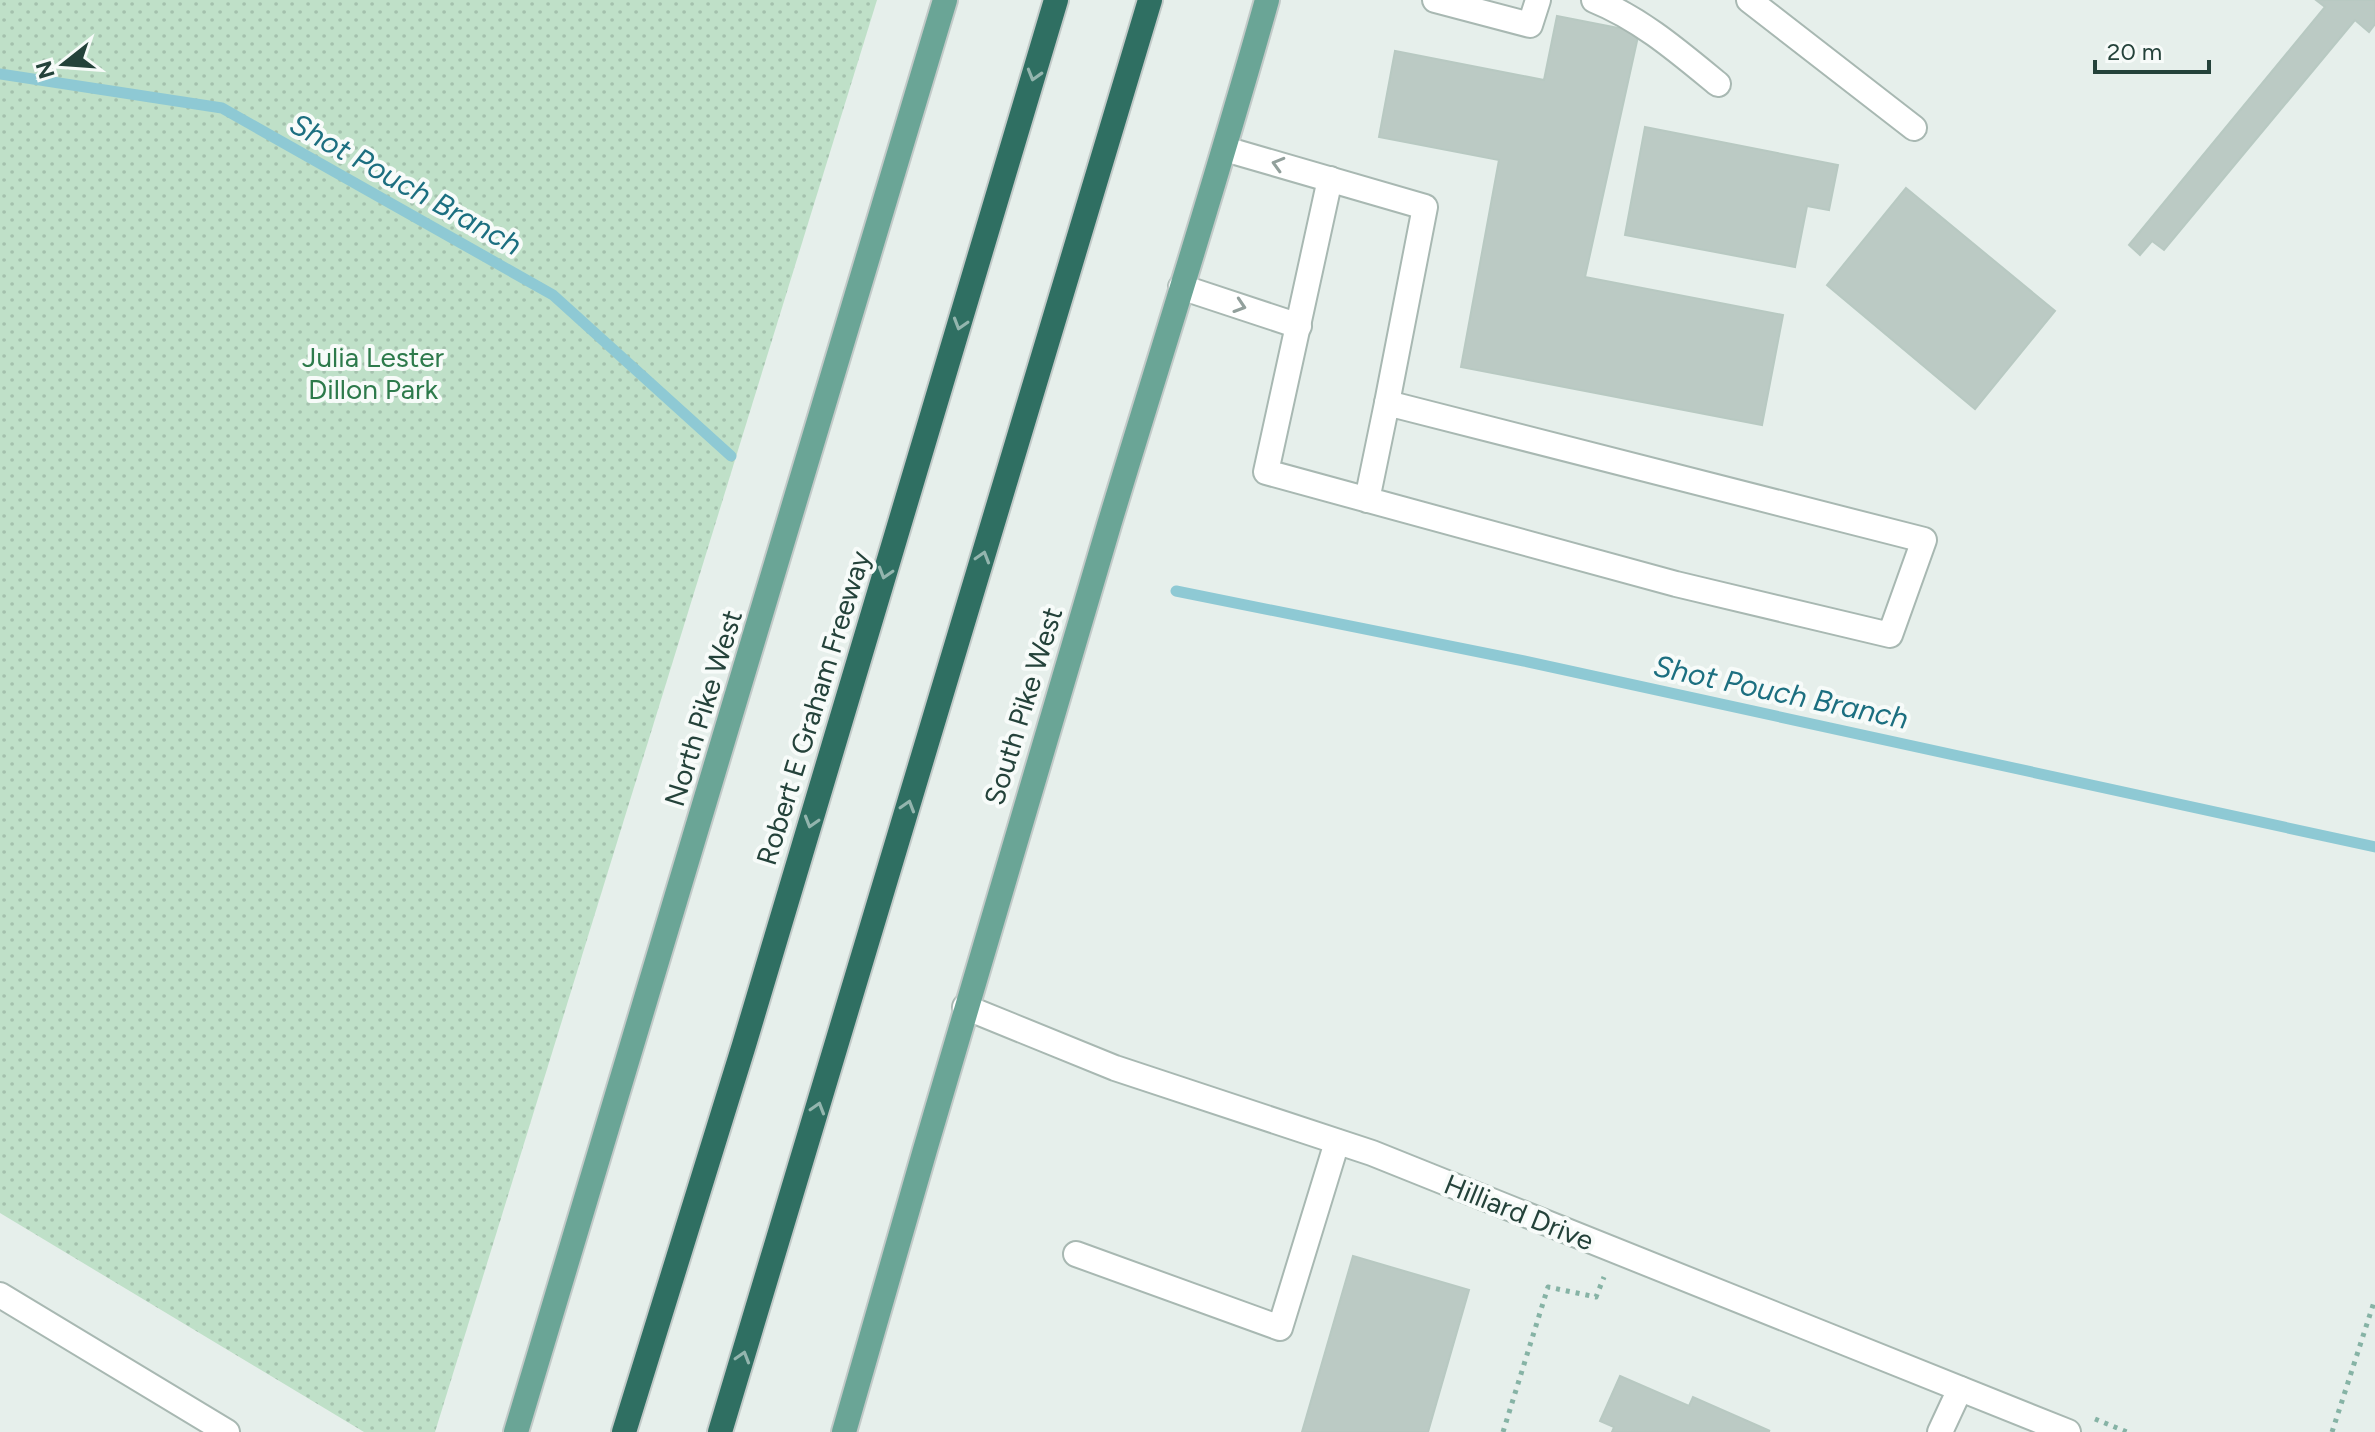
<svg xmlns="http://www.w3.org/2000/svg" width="2375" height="1432" font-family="Figtree,sans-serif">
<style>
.grass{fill:url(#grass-dots)}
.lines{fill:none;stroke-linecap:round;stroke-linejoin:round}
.stream{stroke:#8ec9d4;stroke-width:11}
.building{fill:#bbcac4;stroke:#b8c9c2;stroke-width:2}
.minor-casing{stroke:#a8b8b2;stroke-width:28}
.major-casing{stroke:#c2cac8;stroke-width:28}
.highway-casing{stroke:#c2cac8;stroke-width:28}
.path{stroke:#86b3a5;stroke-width:5;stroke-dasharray:4 6;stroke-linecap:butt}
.minor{stroke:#fff;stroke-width:24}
.major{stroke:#6aa596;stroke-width:24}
.highway{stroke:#2f6f62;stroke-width:24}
.oneway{stroke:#93b5ae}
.oneway2{stroke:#92a09c}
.labels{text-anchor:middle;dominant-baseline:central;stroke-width:8;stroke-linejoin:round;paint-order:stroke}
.park-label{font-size:28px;fill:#2d7a4b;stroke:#f7fbf9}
.street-label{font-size:28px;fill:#24423a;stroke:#f7fbf9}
.water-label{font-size:30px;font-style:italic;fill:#1c6f80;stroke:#f7fbf9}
</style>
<defs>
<pattern id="grass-dots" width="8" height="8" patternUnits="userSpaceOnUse" patternTransform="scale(2)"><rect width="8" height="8" fill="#bfe0c8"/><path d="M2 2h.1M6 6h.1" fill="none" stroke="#a4c1ad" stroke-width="1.8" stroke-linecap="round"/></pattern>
</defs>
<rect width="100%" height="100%" fill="#e6efeb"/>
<!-- grass -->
<polygon class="grass" points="0,0 877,0 435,1432 364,1432 0,1213"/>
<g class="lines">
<!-- stream -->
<g class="stream">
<polyline points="0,74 222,108 553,295 731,456"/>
<polyline points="1176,591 1524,661 2375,847"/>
</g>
</g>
<!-- building -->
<g class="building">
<polygon points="2316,0 2375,0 2375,24 2369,32 2355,20 2164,250 2152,241 2140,255 2129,245 2325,7"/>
<polygon points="1557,16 1639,32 1585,277 1783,315 1762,425 1461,367 1499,160 1379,137 1395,51 1544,80"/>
<polygon points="1645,127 1838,165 1829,210 1807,206 1795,267 1625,235"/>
<polygon points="1906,188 2055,311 1975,409 1827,285"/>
<polygon points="1353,1256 1469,1290 1428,1432 1302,1432"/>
<polygon points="1620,1376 1689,1406 1693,1397 1770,1431 1612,1432 1614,1427 1600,1421"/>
</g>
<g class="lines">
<defs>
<g id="minor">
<polyline points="1435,0 1530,25 1538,0"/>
<path d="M1594,0C1641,19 1679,52 1718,84"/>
<polyline points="1749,0 1914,128"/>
<polyline points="1225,149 1425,207 1387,403"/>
<polyline points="1330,179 1266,472 1676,584 1890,635 1924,540 1387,403 1367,500"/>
<polyline points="1181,287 1299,326"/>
<polyline points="965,1007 1115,1068 1372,1153 2068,1432"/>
<polyline points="1076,1254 1280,1328 1337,1142"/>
<polyline points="0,1295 227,1432"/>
<polyline points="1940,1432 1960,1389"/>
</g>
<g id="major">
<polyline points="516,1432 945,0"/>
<path d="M844,1432C930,1129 1019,827 1109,525C1162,350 1218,176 1267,0"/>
</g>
<g id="highway">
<polyline points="624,1432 744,1045 1056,0"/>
<polyline points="720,1432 1150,0"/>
</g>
</defs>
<!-- minor casing -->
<use href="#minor" class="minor-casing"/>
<!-- major casing -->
<use href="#major" class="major-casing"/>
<!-- highway casing -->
<use href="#highway" class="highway-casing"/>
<!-- path -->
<g class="path">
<polyline points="2095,1419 2127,1432"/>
<polyline points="1503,1432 1548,1287 1596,1297 1604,1277"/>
<polyline points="2332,1432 2375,1299"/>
</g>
<!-- minor -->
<use href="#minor" class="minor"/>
<!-- major -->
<use href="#major" class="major"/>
<!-- highway -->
<use href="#highway" class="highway"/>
</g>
<!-- one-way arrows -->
<defs><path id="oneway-chevron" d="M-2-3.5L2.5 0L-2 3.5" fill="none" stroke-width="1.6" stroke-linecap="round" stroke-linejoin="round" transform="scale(2)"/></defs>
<g class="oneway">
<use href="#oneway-chevron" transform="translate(1034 75) rotate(106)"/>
<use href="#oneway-chevron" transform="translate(960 324) rotate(107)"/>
<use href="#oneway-chevron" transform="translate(983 557) rotate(-73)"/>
<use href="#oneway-chevron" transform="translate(885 573) rotate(107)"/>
<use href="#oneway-chevron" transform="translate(908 806) rotate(-73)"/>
<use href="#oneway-chevron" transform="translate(811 822) rotate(107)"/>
<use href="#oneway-chevron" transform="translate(818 1108) rotate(-73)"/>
<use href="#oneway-chevron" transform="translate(743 1357) rotate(-73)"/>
</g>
<g class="oneway2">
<use href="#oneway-chevron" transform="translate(1278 164) rotate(-164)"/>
<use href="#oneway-chevron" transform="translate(1240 306) rotate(18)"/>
</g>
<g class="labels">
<!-- park labels -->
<g class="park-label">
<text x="373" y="357">Julia Lester<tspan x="373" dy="32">Dillon Park</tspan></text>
</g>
<!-- street labels -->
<g class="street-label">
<text transform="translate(1023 706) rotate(-73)">South Pike West</text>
<text transform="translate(703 708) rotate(-73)">North Pike West</text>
<text transform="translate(813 708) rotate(-73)">Robert E Graham Freeway</text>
<text transform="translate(1519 1212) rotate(22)">Hilliard Drive</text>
</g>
<!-- water labels -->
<g class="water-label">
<text transform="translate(406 184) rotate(29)">Shot Pouch Branch</text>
<text transform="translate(1781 692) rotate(12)">Shot Pouch Branch</text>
</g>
</g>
<!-- north arrow -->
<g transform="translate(64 64) rotate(253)" stroke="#f7fbf9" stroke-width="6" paint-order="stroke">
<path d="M0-6L14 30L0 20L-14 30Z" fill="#24423a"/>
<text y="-12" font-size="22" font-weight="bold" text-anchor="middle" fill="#24423a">N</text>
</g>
<!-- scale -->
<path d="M2095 60v12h114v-12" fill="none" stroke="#24423a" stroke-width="4"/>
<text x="2107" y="60" font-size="24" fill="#24423a" stroke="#f7fbf9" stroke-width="6" paint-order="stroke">20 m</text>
</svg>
